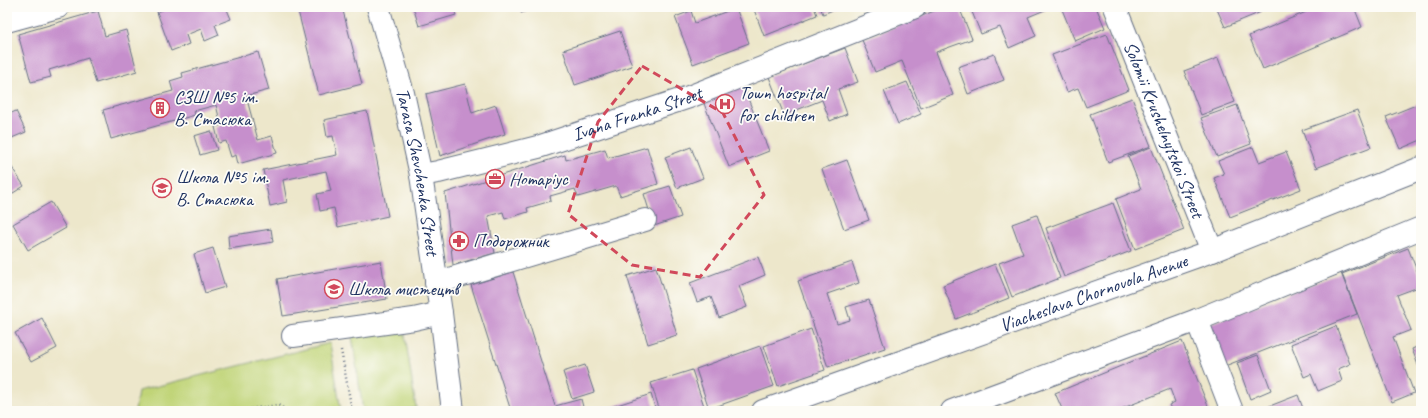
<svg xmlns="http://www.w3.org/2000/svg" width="1428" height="418" font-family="Caveat,sans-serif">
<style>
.green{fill:#c0d477;stroke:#6e826a}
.building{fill:#c68fcc}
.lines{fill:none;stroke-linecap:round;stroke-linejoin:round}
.minor-casing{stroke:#646f84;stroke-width:24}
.major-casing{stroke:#646f84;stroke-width:24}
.path{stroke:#646f84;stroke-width:2.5;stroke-dasharray:1 3;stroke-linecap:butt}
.minor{stroke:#fff;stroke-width:22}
.major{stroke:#fff;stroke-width:22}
.marked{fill:none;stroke:#d1495b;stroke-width:3;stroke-dasharray:8 5;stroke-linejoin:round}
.labels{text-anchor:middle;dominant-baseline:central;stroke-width:3.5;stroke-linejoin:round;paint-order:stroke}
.poi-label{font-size:19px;fill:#1b2f5e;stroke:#fdfcf7;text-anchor:start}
.street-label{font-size:19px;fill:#1b2f5e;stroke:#fdfcf7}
</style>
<rect width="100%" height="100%" fill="#fdfcf7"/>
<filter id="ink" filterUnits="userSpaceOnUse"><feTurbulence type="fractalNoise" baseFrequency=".025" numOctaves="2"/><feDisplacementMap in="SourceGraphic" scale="8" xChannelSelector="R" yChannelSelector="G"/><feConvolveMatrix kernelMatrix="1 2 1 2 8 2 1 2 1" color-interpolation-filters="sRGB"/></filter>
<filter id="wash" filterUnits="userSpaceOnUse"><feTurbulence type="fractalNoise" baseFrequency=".012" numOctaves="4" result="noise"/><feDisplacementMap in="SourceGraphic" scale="16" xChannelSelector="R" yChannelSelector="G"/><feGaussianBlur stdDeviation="0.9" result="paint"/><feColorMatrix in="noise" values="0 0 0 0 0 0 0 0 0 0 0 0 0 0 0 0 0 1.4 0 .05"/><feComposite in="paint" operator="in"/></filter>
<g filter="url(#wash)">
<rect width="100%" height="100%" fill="#ede7cb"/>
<!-- green -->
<g class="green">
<polygon points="404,328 416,408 395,411 363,411 352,336"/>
<polygon points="330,343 341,411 135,411 138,391"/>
</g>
<g id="blocks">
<!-- building -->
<g class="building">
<polygon points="170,7 226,7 231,19 215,25 219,35 205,41 201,29 186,35 189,44 171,51 157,12"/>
<polygon points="297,7 342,7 362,84 319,95"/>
<polygon points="413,7 453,7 456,15 419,26"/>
<polygon points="520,7 540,7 521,13"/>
<polygon points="753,7 814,7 817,15 764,36"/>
<polygon points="820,7 840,7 823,14"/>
<polygon points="944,7 959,7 972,39 936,52 953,95 921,108 902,61 875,72 862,40"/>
<polygon points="970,7 1052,7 1028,17 1036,36 1009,48 1000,27 981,34"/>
<polygon points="1061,7 1096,7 1105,28 1075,41"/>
<polygon points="1216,7 1259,7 1261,12 1225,27"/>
<polygon points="1318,7 1354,7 1362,27 1263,69 1249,36"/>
<polygon points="736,8 749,43 693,64 675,17 691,11 695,23"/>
<polygon points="98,11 105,36 126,30 137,71 96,83 88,58 49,70 51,77 31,82 18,34"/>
<polygon points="620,31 632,66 575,85 563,50"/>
<polygon points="1107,34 1129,90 1086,107 1078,88 1067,92 1052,55"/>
<polygon points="845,48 858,82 838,89 847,114 830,121 822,100 784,115 769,77"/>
<polygon points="258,52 269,90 246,96 258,140 272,136 277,153 238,164 236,155 231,157 226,141 219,143 215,127 221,125 216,105 194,111 195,115 111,139 103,110 173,91 170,81 183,77 182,73"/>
<polygon points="994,54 1004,80 968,94 958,67"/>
<polygon points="1218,58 1235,102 1201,115 1184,71"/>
<polygon points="907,82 921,114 898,124 884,91"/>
<polygon points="465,84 472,113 496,105 505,134 440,156 426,94"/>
<polygon points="743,86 769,151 729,167 703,101"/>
<polygon points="1132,98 1151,146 1108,162 1090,114"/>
<polygon points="1421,103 1421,140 1400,149 1386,117"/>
<polygon points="1237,105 1251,144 1217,157 1201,118"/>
<polygon points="1357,110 1371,147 1316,168 1302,130"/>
<polygon points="16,111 26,132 7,140 7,115"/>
<polygon points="367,111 388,216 338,227 334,208 320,211 317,194 331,191 326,171 283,180 287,202 270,206 263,170 337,155 333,136 327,137 324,120"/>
<polygon points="211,131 217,150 200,155 194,136"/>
<polygon points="647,147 658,184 620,196 616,186 578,197 575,189 550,196 551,201 527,208 528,212 505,219 503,212 488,216 495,253 453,265 445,193 565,155 566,160 605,149 608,158"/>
<polygon points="691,147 703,178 677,188 665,157"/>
<polygon points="1151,147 1184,230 1135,249 1116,199 1141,189 1128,156"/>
<polygon points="1253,147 1259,162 1286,152 1301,189 1230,217 1214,178 1224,174 1218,161"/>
<polygon points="847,160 869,220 844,229 822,169"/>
<polygon points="11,166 24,186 7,197 7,168"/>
<polygon points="670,186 681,217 654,226 644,194"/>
<polygon points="51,202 66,228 28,250 13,224"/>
<polygon points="1113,203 1131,251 1064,277 1046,228"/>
<polygon points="1037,215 1060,278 1012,297 999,263 1023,254 1012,224"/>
<polygon points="271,229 273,242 229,249 228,236"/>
<polygon points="213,248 225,287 205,293 194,254"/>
<polygon points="1408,248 1421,281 1421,286 1397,295 1411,330 1393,337 1414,393 1392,402 1342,274"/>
<polygon points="758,257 765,275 739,286 747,307 719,318 711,297 697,302 690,283"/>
<polygon points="381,261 387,299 283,316 277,279"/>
<polygon points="852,262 859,283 827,294 837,324 850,320 846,307 869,300 885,348 828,367 798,281"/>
<polygon points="995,264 1009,298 956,319 943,285"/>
<polygon points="656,267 677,335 648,344 627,276"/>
<polygon points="513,272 555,406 581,399 584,411 511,411 471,285"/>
<polygon points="1341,273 1357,314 1225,366 1209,324"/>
<polygon points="42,318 57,348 31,362 15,333"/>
<polygon points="1336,326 1350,364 1338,369 1342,381 1318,391 1311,374 1304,377 1291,344"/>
<polygon points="811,329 825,370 778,386 764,346"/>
<polygon points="1182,341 1210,411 1172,411 1169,405 1175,402 1170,389 1116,411 1063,411 1055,393"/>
<polygon points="1421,345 1421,373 1412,349"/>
<polygon points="760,346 774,386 709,409 696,369"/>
<polygon points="1258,355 1271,390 1250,399 1237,363"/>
<polygon points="585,365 594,392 572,399 563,372"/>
<polygon points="692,370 705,409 700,411 660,411 651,383"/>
<polygon points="651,394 656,411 599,411"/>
<polygon points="1298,395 1304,411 1257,411"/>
</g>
</g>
</g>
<g filter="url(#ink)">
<use href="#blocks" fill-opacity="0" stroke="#646f84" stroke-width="1"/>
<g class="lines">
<defs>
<g id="minor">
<path id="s1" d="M1115,7L1212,251"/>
<polyline points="7,21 58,7"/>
<path id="s2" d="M421,175L438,172L538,147L689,97L915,7"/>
<polyline points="436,283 645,220"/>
<polyline points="1197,320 1232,411"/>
<polyline points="293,336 414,319 441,313"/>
<path id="s3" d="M763,411L1212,251L1421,168"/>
<polyline points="952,411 1197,320 1421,228"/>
</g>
<g id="major">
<path id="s4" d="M378,7L403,93L421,175L441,313L453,411"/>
</g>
</defs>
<!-- minor casing -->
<use href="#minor" class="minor-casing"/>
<!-- major casing -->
<use href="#major" class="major-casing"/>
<!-- path -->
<g class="path">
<polyline points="341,350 352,411"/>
<polyline points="235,411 278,405 288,411"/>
</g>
<!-- minor -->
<use href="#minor" class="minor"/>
<!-- major -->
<use href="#major" class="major"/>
</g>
</g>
<!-- marked area -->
<path class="marked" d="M642,66L723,113L764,195L700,277L632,265L568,214L598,122Z"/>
<!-- icons -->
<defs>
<symbol id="hospital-ring" viewBox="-11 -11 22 22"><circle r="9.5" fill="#fdfcf7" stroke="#d1495b" stroke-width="1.5"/><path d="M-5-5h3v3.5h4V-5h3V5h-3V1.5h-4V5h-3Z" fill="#d1495b"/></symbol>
<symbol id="building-ring" viewBox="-11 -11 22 22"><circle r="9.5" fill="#fdfcf7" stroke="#d1495b" stroke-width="1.5"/><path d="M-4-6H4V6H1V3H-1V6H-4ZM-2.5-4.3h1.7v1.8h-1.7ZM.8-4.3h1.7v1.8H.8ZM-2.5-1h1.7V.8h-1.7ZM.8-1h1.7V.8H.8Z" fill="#d1495b"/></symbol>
<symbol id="office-ring" viewBox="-11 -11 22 22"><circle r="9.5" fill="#fdfcf7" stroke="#d1495b" stroke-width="1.5"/><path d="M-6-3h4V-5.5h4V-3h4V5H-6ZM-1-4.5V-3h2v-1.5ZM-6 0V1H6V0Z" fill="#d1495b"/></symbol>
<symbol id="school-ring" viewBox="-11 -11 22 22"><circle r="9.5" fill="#fdfcf7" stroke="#d1495b" stroke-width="1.5"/><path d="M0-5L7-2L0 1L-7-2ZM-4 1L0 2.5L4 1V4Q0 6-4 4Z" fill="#d1495b"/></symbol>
<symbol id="pharmacy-ring" viewBox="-11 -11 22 22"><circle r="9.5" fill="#fdfcf7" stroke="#d1495b" stroke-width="1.5"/><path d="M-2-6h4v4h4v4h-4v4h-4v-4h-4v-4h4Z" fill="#d1495b"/></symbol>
</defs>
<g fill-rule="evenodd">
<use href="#hospital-ring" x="714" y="93" width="22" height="22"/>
<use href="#building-ring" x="149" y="97" width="22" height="22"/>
<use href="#office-ring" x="484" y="168" width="22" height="22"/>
<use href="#school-ring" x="151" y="177" width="22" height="22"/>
<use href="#pharmacy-ring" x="448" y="230" width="22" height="22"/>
<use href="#school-ring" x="323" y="278" width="22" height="22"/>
</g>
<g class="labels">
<!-- poi labels -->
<g class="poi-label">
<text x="739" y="93">Town hospital<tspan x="739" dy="22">for children</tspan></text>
<text x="174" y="97">СЗШ №5 ім.<tspan x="174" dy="22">В. Стасюка</tspan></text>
<text x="176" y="177">Школа №5 ім.<tspan x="176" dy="22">В. Стасюка</tspan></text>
<text x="509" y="179">Нотаріус</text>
<text x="473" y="241">Подорожник</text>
<text x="348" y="289">Школа мистецтв</text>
</g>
<!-- street labels -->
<g class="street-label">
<text stroke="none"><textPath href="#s2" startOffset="225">Ivana Franka Street</textPath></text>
<text stroke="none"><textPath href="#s1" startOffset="132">Solomii Krushelnytskoi Street</textPath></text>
<text stroke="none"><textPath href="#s4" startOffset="170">Tarasa Shevchenka Street</textPath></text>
<text stroke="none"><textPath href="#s3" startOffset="351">Viacheslava Chornovola Avenue</textPath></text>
</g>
</g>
<!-- margin -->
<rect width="1428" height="418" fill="none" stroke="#fdfcf7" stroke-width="24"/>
</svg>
